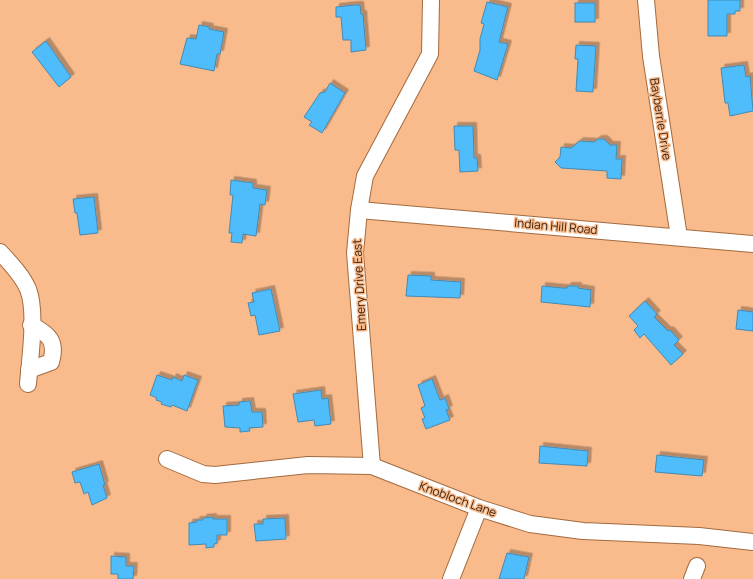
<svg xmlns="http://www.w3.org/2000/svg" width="753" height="579" font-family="Manrope,sans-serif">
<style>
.building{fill:#4fbcfb;stroke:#448ab3;filter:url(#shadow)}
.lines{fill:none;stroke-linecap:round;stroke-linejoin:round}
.street-casing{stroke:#a36a3e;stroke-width:18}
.street{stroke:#fff;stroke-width:16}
.labels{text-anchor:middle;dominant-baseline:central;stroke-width:3;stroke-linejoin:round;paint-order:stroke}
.street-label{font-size:12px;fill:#361f0c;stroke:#f9bb8c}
</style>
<defs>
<filter id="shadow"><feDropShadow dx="3.5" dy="-3.5" stdDeviation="0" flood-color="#0004"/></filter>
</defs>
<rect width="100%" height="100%" fill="#f9bb8c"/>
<!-- building -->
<g class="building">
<polygon points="708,0 740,0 740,11 735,11 735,14 727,14 727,36 708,36"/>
<polygon points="487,2 508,7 499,42 508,44 497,80 474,71 480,50 480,39 484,24 481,23"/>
<rect x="575" y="3" width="20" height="19"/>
<polygon points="354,5 360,5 361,14 363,14 366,50 351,52 351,40 343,40 341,17 336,17 336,7"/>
<polygon points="199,25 210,27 209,29 224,32 220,54 217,54 214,71 180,64 187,38 196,39"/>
<polygon points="46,41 71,77 59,87 32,52"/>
<polygon points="576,45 596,46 593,92 576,91 578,59 575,59"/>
<polygon points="744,65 746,77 750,76 753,111 730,116 728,103 725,103 721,68"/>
<polygon points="330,83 345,93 322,133 309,125 312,122 304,117 320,93 325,92"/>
<polygon points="454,126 473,126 474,158 477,158 478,171 460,172 459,150 455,150"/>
<polygon points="598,139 604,139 610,145 617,145 616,159 622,159 621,179 607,178 607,171 561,168 555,162 560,157 561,147 571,148 580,141 594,142"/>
<polygon points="231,180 253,183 253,188 267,190 265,205 260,204 256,236 243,234 242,243 231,242 232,233 229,233 233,195 230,195"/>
<polygon points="94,197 98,233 80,235 77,213 75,213 73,199"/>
<polygon points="408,275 431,276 431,280 461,282 460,298 406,296"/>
<polygon points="542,286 562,288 567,288 568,286 578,286 578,288 591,290 590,307 541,302"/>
<polygon points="271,289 280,331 259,335 255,315 251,316 248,303 254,302 252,293"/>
<polygon points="645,301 657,314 654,317 668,331 670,330 679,340 674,345 683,354 671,365 644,334 640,338 634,330 638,326 629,316"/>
<polygon points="738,310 753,312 753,331 736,329"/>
<polygon points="157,375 172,380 173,377 182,381 184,375 198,380 187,411 172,405 171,407 161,404 162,402 156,400 157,398 150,395"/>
<polygon points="432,379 440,400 445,398 449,409 446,410 450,420 426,429 422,419 425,418 421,408 425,406 418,385"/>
<polygon points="321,390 322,399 328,398 331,424 315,426 314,420 298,422 293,394"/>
<polygon points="250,401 252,412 262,412 263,427 249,428 250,431 240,432 240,428 225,427 223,406 239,405 239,402"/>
<polygon points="540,446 588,451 587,466 539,463"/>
<polygon points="657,455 704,460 702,476 655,472"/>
<polygon points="99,464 105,485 103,485 107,498 92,505 88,492 84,494 80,482 75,483 72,472"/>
<polygon points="213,517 213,519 227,519 227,535 217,535 217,543 214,544 214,547 206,548 206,544 189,545 189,523 197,522 196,520 203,520 203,518"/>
<polygon points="285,518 286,539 256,541 254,524 263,524 263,519"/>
<polygon points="507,553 529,557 524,579 499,579"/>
<polygon points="111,556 126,557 126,566 134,566 133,579 118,579 118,574 111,574"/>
</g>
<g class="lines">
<defs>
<g id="street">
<polyline points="646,0 651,56 679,237"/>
<polyline points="359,210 753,244"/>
<path d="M0,252C10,263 22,275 28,289C37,312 30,358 28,384"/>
<path d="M29,370L51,362C57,341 49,334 31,325"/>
<polyline points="167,459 203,474 215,475 308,465 372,466 479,508 530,524 583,531 699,536 753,542"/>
<polyline points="372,466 355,253 359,210 365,176 430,54 431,0"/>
<polyline points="451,579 479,508"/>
<polyline points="692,579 697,566"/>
</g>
</defs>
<!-- street casing -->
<use href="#street" class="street-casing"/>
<!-- street -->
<use href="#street" class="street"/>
</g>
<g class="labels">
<!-- street labels -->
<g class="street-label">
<text transform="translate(661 119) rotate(81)">Bayberrie Drive</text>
<text transform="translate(556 226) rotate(5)">Indian Hill Road</text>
<text transform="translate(359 285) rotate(-93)">Emery Drive East</text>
<text transform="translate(458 499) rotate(20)">Knobloch Lane</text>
</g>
</g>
</svg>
